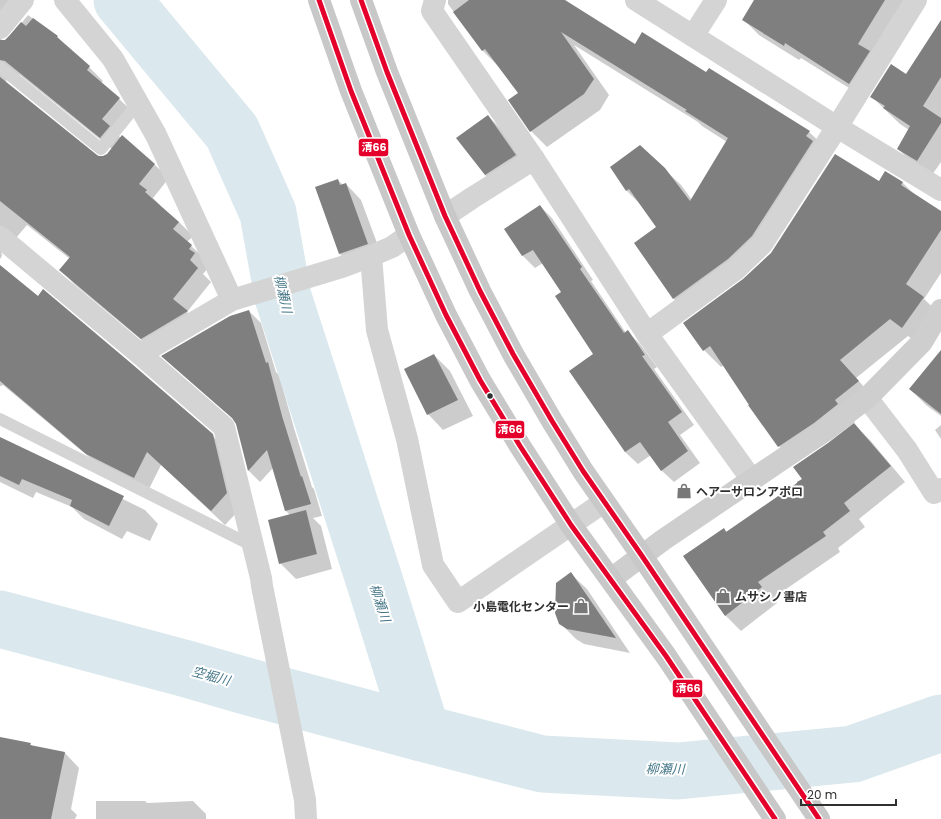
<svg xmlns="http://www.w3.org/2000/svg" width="941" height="819" font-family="Poppins,'Noto Sans JP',sans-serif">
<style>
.shadow{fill:#0003;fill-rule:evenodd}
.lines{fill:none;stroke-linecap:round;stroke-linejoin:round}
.river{stroke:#dbe9ee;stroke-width:57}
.building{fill:#7f7f7f}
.lane{stroke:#d4d4d4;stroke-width:12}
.street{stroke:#d4d4d4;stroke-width:22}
.secondary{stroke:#cecece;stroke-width:22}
.primary{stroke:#c8c8c8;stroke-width:22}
.bus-1-casing{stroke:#fff;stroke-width:8}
.bus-1{stroke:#e4002b;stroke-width:5}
.bus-dot{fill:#303030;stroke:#fff;stroke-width:1.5}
.labels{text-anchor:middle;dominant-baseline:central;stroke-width:4;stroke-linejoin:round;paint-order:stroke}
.poi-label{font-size:12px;font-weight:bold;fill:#303030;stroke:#fff;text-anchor:start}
.water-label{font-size:13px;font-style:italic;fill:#467789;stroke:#fff}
.line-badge{stroke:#fff;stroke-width:1.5}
.badge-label{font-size:11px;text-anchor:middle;font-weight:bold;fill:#fff}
</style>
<rect width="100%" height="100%" fill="#fff"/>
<!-- shadow -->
<g class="shadow">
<path d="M0,0H21L1,41L5,40L10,37L28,15L57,37L71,51L89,67L103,81L101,83L119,99L133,112L116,133L121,138L122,137L155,165L169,178L153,198L160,205L159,206L179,222L193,236L187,242L206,260L208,268L203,274L211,282L187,312L201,325L156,352L74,284L61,270L70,259L27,225L16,238L1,250L2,256L0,259ZM15,73L20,75L112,149L107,155L99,157L6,83V81L8,76Z"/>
<polygon points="448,0 563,0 635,45 706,73 809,132 825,147 828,157 690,314 674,299 635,243 658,227 642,206 627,191 611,167 664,169 681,185 692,200 727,142 702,126 698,122 574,45 609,95 600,110 547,147 531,131 519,93 498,66 482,50 448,4"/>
<polygon points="756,0 910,0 865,98 801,58 799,60 759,35 744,20"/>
<polygon points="941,21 941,162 932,175 914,164 898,149 909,130 900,124 872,97 907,75"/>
<polygon points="488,116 504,132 531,171 501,190 485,175"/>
<polygon points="338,180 343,185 346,184 361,200 383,259 356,269 340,254 316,188"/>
<polygon points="879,182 902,182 917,197 941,213 941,273 924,299 941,315 916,342 908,336 856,378 875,399 852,418 855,422 831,440 796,463 779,446 724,365 721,367 704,350 685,323"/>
<polygon points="540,206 552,218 593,280 591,281 626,333 628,332 640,344 657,367 654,369 694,425 680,435 700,463 674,482 661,470 651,455 638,464 625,452 595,354 562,292 543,263 535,268 523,256 505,230"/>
<polygon points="0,266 212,435 226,449 241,508 225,525 161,465 148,491 101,467 3,385 1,386 0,386"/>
<polygon points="249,311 261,323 276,372 279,375 294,428 312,487 314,489 322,516 313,518 321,526 332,569 296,579 280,563 290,515 286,511 273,468 260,482 249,471 237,424"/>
<polygon points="434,355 450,371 473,416 443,430 428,414"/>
<polygon points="941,359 941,416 926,405 910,389"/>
<polygon points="854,425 870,440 905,482 859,519 865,527 838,548 840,552 773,598 777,603 741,631 725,615 724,529 727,532 798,483"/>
<polygon points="941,425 941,439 935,430"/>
<polygon points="0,438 145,510 158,524 150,541 127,531 122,539 84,519 72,507 36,492 33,498 0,482"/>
<polygon points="571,574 587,589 630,653 584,644 576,639 560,623"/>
<polygon points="0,738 30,744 34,747 65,753 79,768 71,809 77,815 75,819 0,819"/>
<polygon points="96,801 145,801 147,803 193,801 206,814 206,819 96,819"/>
</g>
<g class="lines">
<!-- river -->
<g class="river">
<polyline points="122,0 232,132 268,213 283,297 330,442 378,592 422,733"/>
<polyline points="0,619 187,669 253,688 422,733 542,764 678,771 853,754 941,723"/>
</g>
</g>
<!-- building -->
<g class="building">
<polygon points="469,0 565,0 635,44 642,32 706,72 709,68 810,131 806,136 813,141 752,236 728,259 673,299 634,243 656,227 629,189 626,191 610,167 640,145 665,168 690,201 728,138 685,111 687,110 561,32 594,79 584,94 530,132 508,100 518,93 485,49 482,51 453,12"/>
<polygon points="754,0 885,0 858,44 870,51 849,84 785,43 784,46 742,20"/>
<polygon points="33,18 58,36 57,37 90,66 87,70 120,98 102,119 110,126 100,138 5,61 0,60 0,40 5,40 9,36 21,22 26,26"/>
<polygon points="941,20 941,77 923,106 941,118 941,123 917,161 897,149 910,126 883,108 885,106 870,97 891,64 906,74"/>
<polygon points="0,77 97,155 99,156 103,156 107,154 122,135 155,164 139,184 147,190 145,192 179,222 173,229 192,245 189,249 195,253 190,260 198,268 173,299 188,311 141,339 59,270 70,257 0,201"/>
<polygon points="488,115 516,155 485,175 456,138"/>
<polygon points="835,154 879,181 885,171 903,182 901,185 941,211 941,230 906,284 924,297 902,328 890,319 840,360 859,381 835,400 838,404 814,423 778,447 748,405 749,405 710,346 703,351 683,323 743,279 771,253"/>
<polygon points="338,179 340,185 346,183 368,244 339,254 315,187"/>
<polygon points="540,205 582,267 580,269 624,333 628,330 645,355 642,356 682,412 668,422 688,451 661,471 640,442 625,452 569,371 593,354 555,296 561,292 533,250 522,256 504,229"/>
<polygon points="0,265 38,296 43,289 132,364 213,434 227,493 211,511 147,452 134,478 86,454 0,381"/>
<polygon points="249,310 266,363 268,362 282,416 301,477 302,476 311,504 285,511 267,450 248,471 236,424 232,418 161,356 230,316"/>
<polygon points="941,350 941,414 909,389"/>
<polygon points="434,354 458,400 427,415 404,369"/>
<polygon points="854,423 891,466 844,503 850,511 823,532 826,536 758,582 762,587 725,616 683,556 724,528 726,532 797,483 797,482 802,479 793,467 828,443"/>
<polygon points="0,437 124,496 109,526 70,506 72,500 22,479 19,485 0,476"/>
<polygon points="306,510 317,554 279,564 268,520"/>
<polygon points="571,572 616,638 567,629 559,624 555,613 556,583"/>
<polygon points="0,737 31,743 30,745 65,752 51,819 0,819"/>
</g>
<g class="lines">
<!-- lane -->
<g class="lane">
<polyline points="0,67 101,149 138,103"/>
<polyline points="0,419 253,546"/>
</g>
<!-- street -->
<g class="street">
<polyline points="65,0 113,59 156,135 232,300"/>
<polyline points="435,0 432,11 534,159 647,334 752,480"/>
<polyline points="636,0 837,127 941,190"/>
<polyline points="0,28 23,0"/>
<polyline points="693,36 716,0"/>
<polyline points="445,216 472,198 534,159"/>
<polyline points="409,235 392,247 371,256 377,330 407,439 433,565 458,602 604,502"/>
<polyline points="0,237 140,354 224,427 261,578 262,586 305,800 306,819"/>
<polyline points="647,334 736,269 762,244 837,127 916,0"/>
<polyline points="140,354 232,300 342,267 371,256"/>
<polyline points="867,398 907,450 934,493 941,489"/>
</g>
<!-- secondary -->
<polyline class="secondary" points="611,579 663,540 821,433 867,398 922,342 941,310"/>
<!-- primary -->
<g class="primary">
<polyline points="319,0 351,91 409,235 446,315 480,380 520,446 571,525 666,656 775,819"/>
<polyline points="361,0 387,72 445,216 480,291 513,354 552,421 583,471 642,556 819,819"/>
</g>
<defs>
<g id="bus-1">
<polyline points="319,0 351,91 409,235 446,315 480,380 520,446 571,525 666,656 775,819"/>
<polyline points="361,0 387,72 445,216 480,291 513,354 552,421 583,471 642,556 819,819"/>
</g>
</defs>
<!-- bus-1 casing -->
<use href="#bus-1" class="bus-1-casing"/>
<!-- bus-1 -->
<use href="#bus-1" class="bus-1"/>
</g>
<!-- icons -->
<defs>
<symbol id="shop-bare" viewBox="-9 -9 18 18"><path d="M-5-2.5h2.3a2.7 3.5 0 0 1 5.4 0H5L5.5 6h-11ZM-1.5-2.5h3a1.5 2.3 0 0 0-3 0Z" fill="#787878" stroke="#fff" stroke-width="2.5" paint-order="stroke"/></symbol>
</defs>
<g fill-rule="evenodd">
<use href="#shop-bare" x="673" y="480" width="22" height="22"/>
<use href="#shop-bare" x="712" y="585" width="22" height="22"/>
<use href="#shop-bare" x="570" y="595" width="22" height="22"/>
</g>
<!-- markers -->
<circle class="bus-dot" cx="490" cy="396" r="3.5"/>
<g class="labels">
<!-- poi labels -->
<g class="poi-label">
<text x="696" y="491">ヘアーサロンアポロ</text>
<text x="735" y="596">ムサシノ書店</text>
<text x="569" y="606" text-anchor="end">小島電化センター</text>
</g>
<!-- water labels -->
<g class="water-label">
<text transform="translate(283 294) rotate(77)">柳瀬川</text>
<text transform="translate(380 603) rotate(72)">柳瀬川</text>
<text transform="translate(211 676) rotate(15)">空堀川</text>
<text transform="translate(665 769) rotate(1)">柳瀬川</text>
</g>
</g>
<g class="line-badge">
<rect x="358" y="138" width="31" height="19" rx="4" fill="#e4002b"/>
<rect x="495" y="420" width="30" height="19" rx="4" fill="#e4002b"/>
<rect x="672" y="679" width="31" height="19" rx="4" fill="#e4002b"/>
</g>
<g class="badge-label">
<text x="374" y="151">清66</text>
<text x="510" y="433">清66</text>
<text x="688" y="692">清66</text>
</g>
<!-- scale -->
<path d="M801 799v6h95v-6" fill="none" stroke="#303030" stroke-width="2"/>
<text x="807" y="799" font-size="12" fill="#303030" stroke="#ffffff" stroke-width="3" paint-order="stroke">20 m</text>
</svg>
